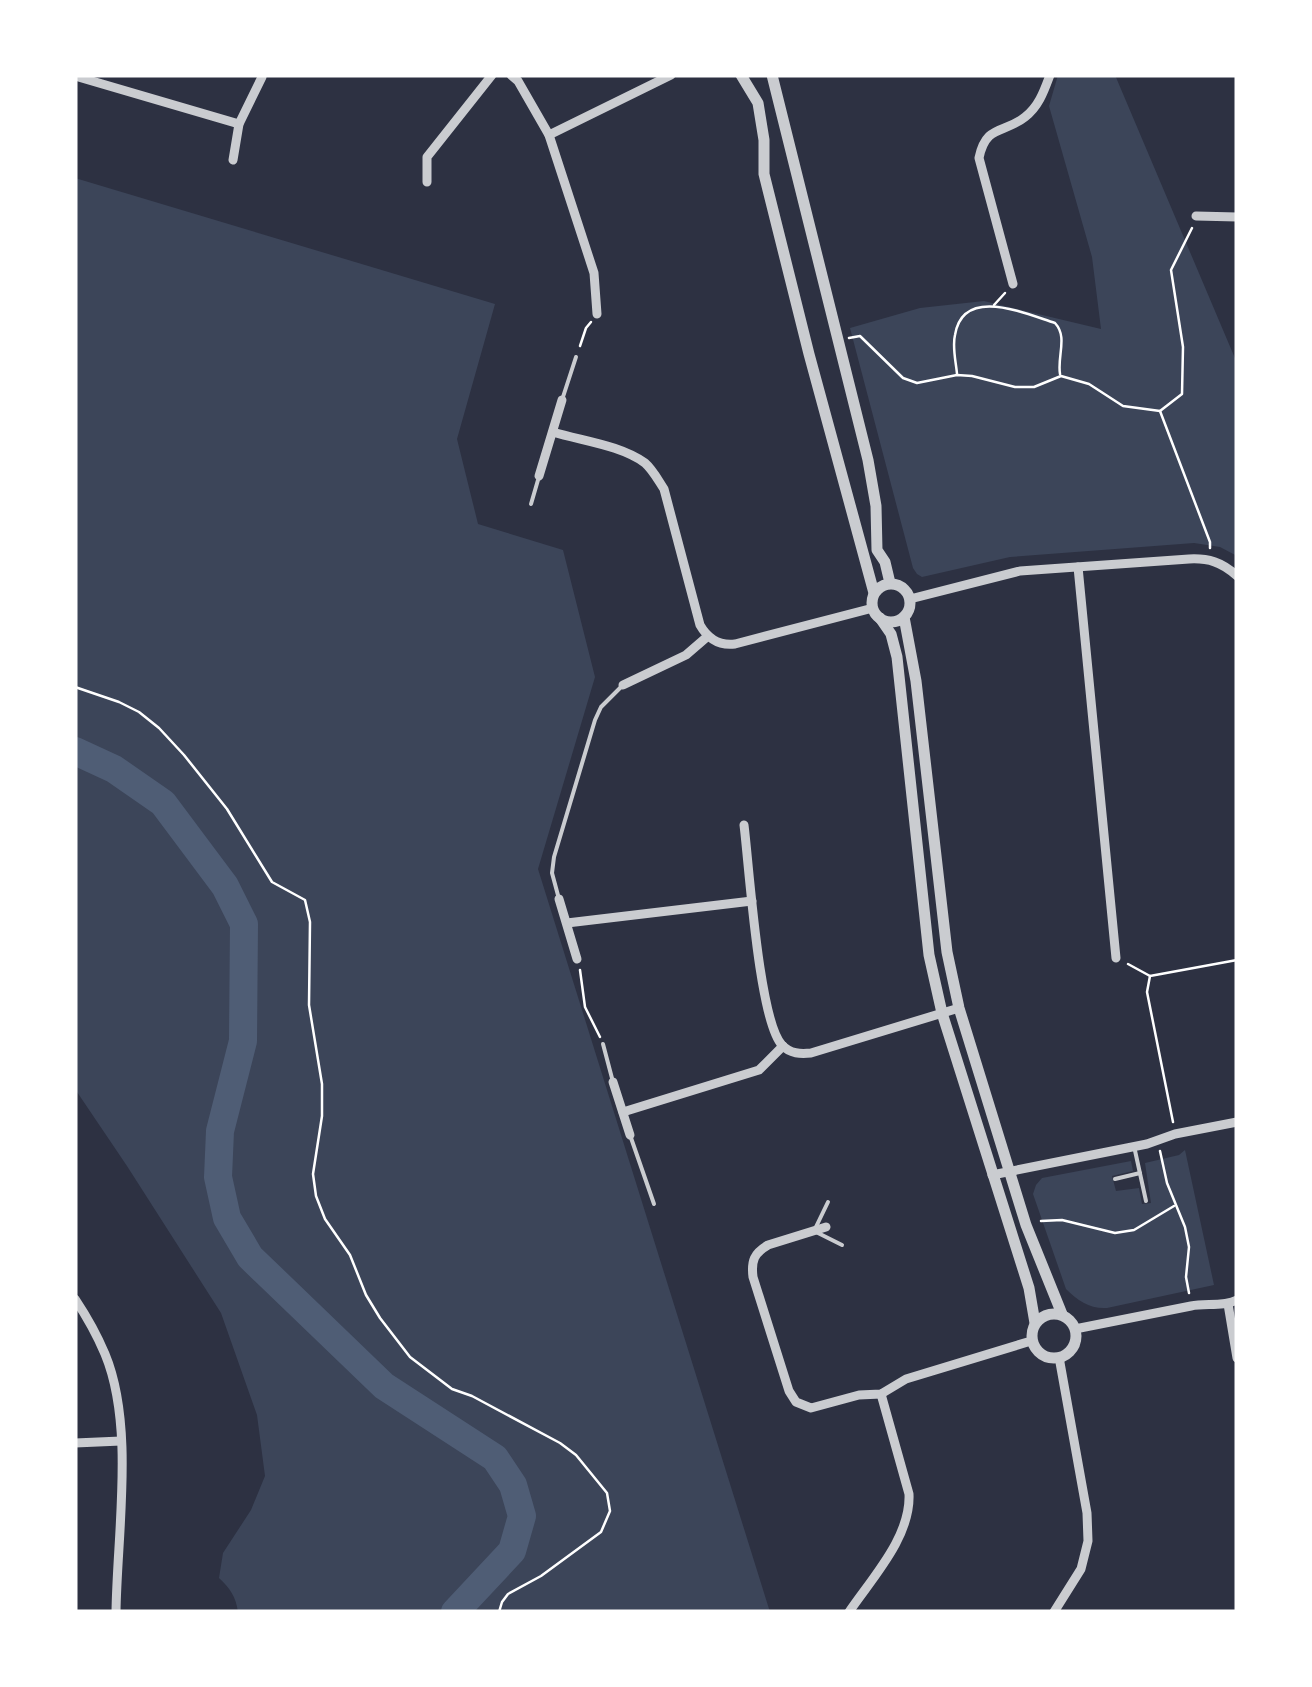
<svg xmlns="http://www.w3.org/2000/svg" width="1312" height="1687" font-family="Merriweather,serif">
<style>
.green{fill:#3c4559}
.lines{fill:none;stroke-linecap:round;stroke-linejoin:round}
.river{stroke:#4f5d75;stroke-width:28}
.path{stroke:#fff;stroke-width:2.5}
.service{stroke:#caccd0;stroke-width:4}
.minor{stroke:#caccd0;stroke-width:9}
.tertiary{stroke:#caccd0;stroke-width:11}
</style>
<rect width="100%" height="100%" fill="#2d3142"/>
<!-- green -->
<g class="green">
<polygon points="1058,75 1115,75 1237,363 1237,556 1220,547 1194,543 1010,557 922,577 917,574 913,568 850,328 920,308 984,301 1101,329 1092,257 1049,106"/>
<path d="M75,178L495,304L457,439L478,524L563,550L595,677L538,869L770,1612H238C236,1597 230,1588 219,1578L223,1553L251,1510L265,1476L257,1415L221,1313L127,1166L75,1089Z"/>
<path d="M1185,1150L1214,1285L1107,1308C1090,1309 1078,1301 1066,1289L1033,1194L1036,1185L1042,1178L1131,1161L1133,1171L1112,1176L1116,1191L1139,1188L1142,1204L1151,1203L1145,1163L1179,1155Z"/>
</g>
<g class="lines">
<!-- river -->
<polyline class="river" points="75,751 114,769 163,803 225,886 244,924 243,1041 220,1131 218,1177 227,1218 250,1257 384,1386 495,1458 513,1485 522,1516 512,1551 455,1612"/>
<!-- path -->
<g class="path">
<polyline points="994,305 1005,293"/>
<polyline points="849,338 860,336 903,378 917,383 957,375 972,376 1015,387 1034,387 1061,376 1089,384 1123,406 1160,411 1182,394 1183,347 1171,270 1192,228"/>
<polyline points="580,346 586,328 591,322"/>
<path d="M957,374C956,362 952,347 955,335C963,285 1026,314 1055,323C1068,337 1057,356 1060,374"/>
<polyline points="1160,411 1210,542 1210,548"/>
<polyline points="75,687 119,702 139,712 159,728 184,755 227,809 272,882 305,900 310,922 309,1005 322,1084 322,1116 313,1174 316,1196 325,1219 350,1255 366,1295 380,1318 410,1357 452,1389 472,1396 560,1443 576,1455 607,1493 610,1511 601,1532 541,1576 508,1594 502,1602 499,1612"/>
<polyline points="1128,964 1150,976 1237,960"/>
<polyline points="580,970 585,1007 600,1037"/>
<polyline points="1150,976 1147,992 1173,1122"/>
<polyline points="1160,1151 1167,1183 1185,1227 1189,1247 1186,1277 1189,1293"/>
<polyline points="1041,1221 1062,1220 1115,1233 1134,1230 1174,1206"/>
</g>
<!-- service -->
<g class="service">
<polyline points="562,400 576,357"/>
<polyline points="531,504 538,480"/>
<polyline points="559,899 552,873 554,857 595,720 601,707 622,686"/>
<polyline points="603,1044 613,1082"/>
<polyline points="630,1135 654,1204"/>
<polyline points="1134,1146 1146,1201"/>
<polyline points="1115,1179 1140,1173"/>
<polyline points="828,1202 814,1231 842,1245"/>
</g>
<!-- minor -->
<g class="minor">
<polyline points="511,75 518,81 549,135 594,273 597,314"/>
<polyline points="75,76 239,124"/>
<polyline points="549,135 671,75"/>
<polyline points="233,160 239,124 262,77"/>
<polyline points="427,182 427,157 492,75"/>
<polyline points="1196,216 1237,217"/>
<path d="M1013,284L979,158C986,124 1004,134 1025,117C1039,106 1044,91 1050,75"/>
<path d="M553,432C582,441 620,445 645,463C653,470 658,480 664,489L700,625C708,639 719,646 735,644L873,608"/>
<polyline points="539,476 562,400"/>
<polyline points="1078,567 1116,958"/>
<path d="M910,599L1020,571L1189,559C1208,558 1222,562 1237,576"/>
<polyline points="623,685 686,655 708,636"/>
<path d="M744,825C749,865 759,1021 782,1045C790,1054 801,1054 811,1053L959,1008"/>
<polyline points="559,899 577,959"/>
<polyline points="567,923 752,901"/>
<polyline points="613,1082 630,1135"/>
<polyline points="623,1112 759,1070 783,1046"/>
<polyline points="992,1175 1147,1144 1175,1134 1237,1122"/>
<path d="M826,1227L768,1245C754,1253 751,1261 753,1277L789,1391L796,1402L811,1408L859,1395L881,1394L906,1379L1031,1341"/>
<path d="M75,1299C87,1317 97,1335 105,1354C135,1426 117,1534 116,1612"/>
<polyline points="1228,1304 1237,1358"/>
<path d="M1075,1329L1191,1306C1206,1303 1223,1307 1237,1300"/>
<polyline points="75,1443 121,1441"/>
<path d="M849,1612C872,1578 911,1537 909,1494L881,1394"/>
<polyline points="1054,1612 1081,1569 1088,1541 1087,1513 1059,1357"/>
</g>
<!-- tertiary -->
<g class="tertiary">
<polyline points="741,75 758,103 764,140 764,174 809,354 874,593"/>
<polyline points="772,75 868,460 876,506 877,550 885,562 890,583"/>
<circle cx="891" cy="603" r="19"/>
<polyline points="904,617 916,681 947,952 959,1008 1026,1225 1062,1314"/>
<polyline points="880,618 891,634 897,657 929,955 942,1013 1029,1288 1035,1323"/>
<circle cx="1054" cy="1336" r="22"/>
</g>
</g>
<!-- border -->
<rect width="1312" height="1687" fill="none" stroke="#ffffff" stroke-width="155"/>
</svg>
